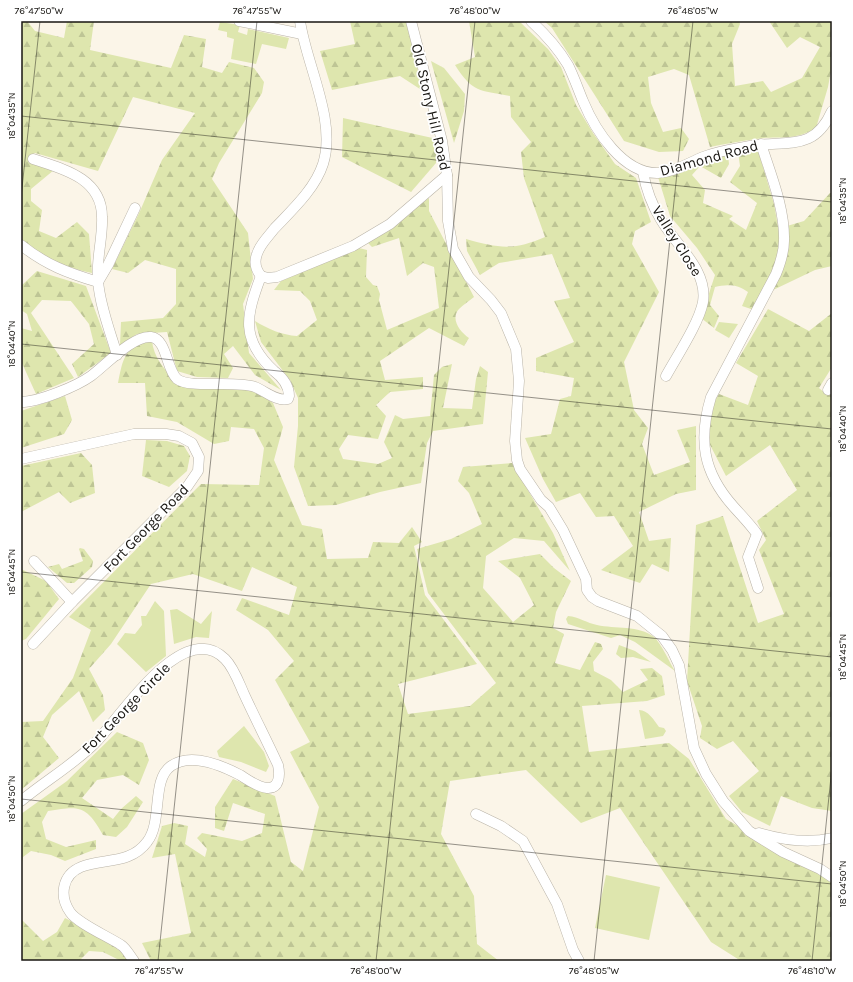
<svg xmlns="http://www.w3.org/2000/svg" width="853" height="982" font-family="Karla,sans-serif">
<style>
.green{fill:#dee6ae}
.forest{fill:url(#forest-firs)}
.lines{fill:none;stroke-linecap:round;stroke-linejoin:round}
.minor-casing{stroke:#b9b3a7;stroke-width:11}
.minor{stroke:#fff;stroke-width:10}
.ticks{fill:none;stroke:#181612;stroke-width:1;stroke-opacity:0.45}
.labels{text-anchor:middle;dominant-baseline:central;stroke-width:3.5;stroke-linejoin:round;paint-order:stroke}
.street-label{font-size:15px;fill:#181612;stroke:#fff}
.neatline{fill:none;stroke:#181612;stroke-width:1.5}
.ticks-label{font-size:10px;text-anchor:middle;fill:#181612}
</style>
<defs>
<pattern id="forest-firs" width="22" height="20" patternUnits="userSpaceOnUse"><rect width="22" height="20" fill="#dee6ae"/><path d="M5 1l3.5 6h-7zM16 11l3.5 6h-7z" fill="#bec595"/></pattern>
</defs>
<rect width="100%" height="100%" fill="#fbf5e8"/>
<!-- green -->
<g class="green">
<polygon points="220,22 240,25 238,32 247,35 248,29 289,38 286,49 262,44 256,64 231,59 234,39 227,37 227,32 218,30"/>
<polygon points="719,322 738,324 729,338 715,330"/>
<polygon points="155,601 164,611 166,656 146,672 117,644 125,633 135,634 142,625 141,616 146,616"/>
<polygon points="177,609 201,624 212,611 209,638 196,637 174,644 170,610"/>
<path d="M568,616C579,617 587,623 597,625C615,629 639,625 654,637C661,643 670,663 675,671L635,642L620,635L611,638L568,624L566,619Z"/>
<polygon points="619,645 635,651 651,662 633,657 621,658 616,654"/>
<path d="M639,710C648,710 654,720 659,727L664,728L666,731L663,736L645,739Z"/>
<polygon points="244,726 264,752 269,766 266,772 241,762 219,757 217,751"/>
<polygon points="606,875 660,887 649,940 595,928"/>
</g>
<!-- forest -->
<g class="forest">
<path d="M21,21H27L35,31L64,38L67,21H94L90,50L171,68L184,35L206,39L202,67L222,73L229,62L254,68L264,82L262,93L219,163L212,179L248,233L253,279L243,304L249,353L281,390L255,375L233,346L224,354L233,368L228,378L197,377L177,371L167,332L137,334L120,345L121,322L163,318L176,304V269L145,260L128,273L112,269L140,211L162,160L195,113L133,97L98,171L35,153L29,156L32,163L54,170L31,189V201L42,210L39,231L56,238L77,222L89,234L92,273C65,268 42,257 21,240Z"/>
<polygon points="350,21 406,21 423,91 400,76 332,90 320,51 355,44"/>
<path d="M469,21H519L548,49L561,67L576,105L593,133L615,164L636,178L651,222L635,231L632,244L659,292L624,362L634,410L648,428L642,444L654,475L690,462L677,430L696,426V490L676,494L639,512L649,541L671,538L669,572L652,564L640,583L601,570L633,546L614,516L596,517L580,493L556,502L543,479L525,438L551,434L560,399L571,396L574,378L536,371V358L574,342L554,301L570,298L552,254L499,263L480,275L467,251L466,239C499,248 513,251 545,237L524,178L521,152L531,142L511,117L510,96C479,90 473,93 455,65L475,57Z"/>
<path d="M544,21H739L740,24L732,44L735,86L763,81L771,92L802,78L820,47L800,37L787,48L769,21H832V65L828,87L816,128C792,142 780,135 756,139C740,141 725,144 710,147L689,75L674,69L648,77L651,103L663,132L681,128L689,139L683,151L659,152L624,141L552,28Z"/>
<polygon points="431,61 444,68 465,94 464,111 454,143"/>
<polygon points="343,118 437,139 436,163 411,192 342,157"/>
<path d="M758,150L774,204L781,243L776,262L754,310L742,306L748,292C738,284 726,284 715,287L710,305L719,316L714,328L701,318L715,275L697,248L670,216L658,177L691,169L708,159L728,155L729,164L721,178L700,166L692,175L705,190L703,203L733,216L729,219L746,230L757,203L730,182L740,166L738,152Z"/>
<polygon points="830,193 832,193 832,266 815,270 771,291 787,226 804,221"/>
<path d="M429,198V211L474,297C469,301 463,305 459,309C450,319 460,332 469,338L464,346L429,328L380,361L385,380L423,377V389L390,392L376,405L386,416L378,439L348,435L339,449L343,459L378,464L392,458L384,442L395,415L403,419L430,416L434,375L442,367L452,364L443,408L472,409L476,379L480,366L488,372L483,424L433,431L427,443L421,483L380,492L336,505L308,506L294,467L298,426V398L290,380L261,342L255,321C268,329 282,335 297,336L317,320L310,301L300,291L274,290L281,281L359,248L367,250L366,277L373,285L377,286L380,294L379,300L387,330L439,308L434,267L423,263L407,276L399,238L372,247L368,243Z"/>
<polygon points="37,271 86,286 111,353 78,377 72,364 94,344 89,324 71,301 42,300 31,313 74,378 36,394 21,361 21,328 32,331 27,314 21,310 21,286"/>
<polygon points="768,309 809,331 832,313 832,367 819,388 826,394 832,394 832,811 812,808 781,796 770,826 742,812 729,796 759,771 733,741 717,749 700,738 702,726 687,681 696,525 723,516 758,623 784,614 759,550 766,540 757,521 797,490 770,445 726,476 707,439 710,409 719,394 748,405 758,376 736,363"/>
<path d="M152,340C153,357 165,370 177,383L239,387L257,391L273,403L283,427L274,460L302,525L322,529L327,559L368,558L373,542L399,543L412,527L422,542L414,546L425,595L477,664L398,684L408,714L470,706L496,683L428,593L417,549L451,539L482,524L469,493L458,481L463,467L512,463L553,533L570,571L544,541L514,538L486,556L483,588L513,622L534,605L520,578L498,561L540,554L554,568L571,581L556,612L553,628L564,634L555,663L580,670L595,642L601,644L603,649L593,662L594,671L611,680L623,692L648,680L640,669L652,668L662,676L665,695L647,701L582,706L589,752L669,743L689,759L726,819L832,881V961H741L711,942L620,808L581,823L526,770L450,781L441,834L474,896L477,944L499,961H151L142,943L191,933L175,854L152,858L162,826L174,823L188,826L185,844L205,857L207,849L197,838L202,833L242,841L262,833L265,814L233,803L224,831L215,828V807L233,779L275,796L291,862L303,871L319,807L290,752L310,742L275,680L294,661L268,630L236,610L242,598L289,615L297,587L252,567L242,591L193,574L151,584L111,644L89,669L103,695L105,710L93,722L79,691L52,715L43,737L59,758L21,790V722L43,721L73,678L91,630L69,617L201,484L259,485L264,448L254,429L231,427L229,441L214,444L177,422L147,416L145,383H118C123,359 124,346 152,340Z"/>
<polygon points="65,396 72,420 64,434 21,448 21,411"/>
<polygon points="146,440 167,441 184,446 190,456 187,471 169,487 142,476"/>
<polygon points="81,453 92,465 95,493 70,503 59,492 21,512 21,466"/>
<polygon points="80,548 84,549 93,561 92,567 74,583 67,583 48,567 59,564 62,569 83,561 79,549"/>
<polygon points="21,569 46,581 59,599 26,639 21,641"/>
<path d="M117,732L143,743L149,760L139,785L123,775L97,780L82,798L113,819L121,809L136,796L143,802L127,827L116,837L103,835C86,805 80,806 48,811L42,822L46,839L66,847L96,840V849L65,861L51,855L31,851L23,857L21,867V814L67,781Z"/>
<path d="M65,918C86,929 115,941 129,961H121L103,952L89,951L79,961H21V919L43,941L57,932Z"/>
</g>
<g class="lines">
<defs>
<g id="minor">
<polyline points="239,21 302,34"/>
<polyline points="411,21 442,141 447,175 448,221 453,249 469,277 491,300 501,313 516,349 519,381 515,441 517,460 520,469 541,500 549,507 563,530 586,579 587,590 592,597 598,601 637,616 662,636 672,650 679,665 694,748 706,774 723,801 749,831 783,852 820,869 832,877"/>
<path d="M531,21C545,34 558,48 568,65C574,77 578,89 583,101C595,130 623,174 658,173C675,172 688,163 703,157C718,151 734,149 750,146C788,140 814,152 832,111"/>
<path d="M33,159C63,169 102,178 102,217C103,238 96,259 98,281C100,306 110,331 117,355"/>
<path d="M643,172C646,189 652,205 661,220C676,245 708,270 703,302C699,323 677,356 666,376"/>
<path d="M21,245C46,265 68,273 98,282"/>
<path d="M261,276C256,270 254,262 257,254C260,244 268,237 274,229C292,210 315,189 323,164C337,121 306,64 300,21"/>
<polyline points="98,282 108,265 135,208"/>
<polyline points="828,390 832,383"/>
<path d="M21,402C39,402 77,386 91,376C106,365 133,335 151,337C167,339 166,369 177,379C190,389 235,380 255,387C265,391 277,402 288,399L289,396C289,386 282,377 274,371C240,339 246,316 261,276L268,278L277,277L353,246L390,224L447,175"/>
<polyline points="21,459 134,434 166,434 179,436 192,443 199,457 198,471 187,487 72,602 33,644"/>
<polyline points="34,561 72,602"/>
<path d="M758,588L748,557L757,534C750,524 741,515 733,506C703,472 698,440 711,397L776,274C780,264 784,253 784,241C785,209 771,175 761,144"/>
<path d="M21,801C45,781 73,765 95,743C121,717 183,617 225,659C234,668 239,683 244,694C255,718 267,741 278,765C280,774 280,789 267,788C257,787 248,780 240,775C221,765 191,752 171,766C151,780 163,822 147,842C130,865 102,858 81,867C62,875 59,896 70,912C77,923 109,937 121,945C126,948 130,956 134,961"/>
<polyline points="476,814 501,826 523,841 557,904 573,950 579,961"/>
<path d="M759,833C783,840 807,844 832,838"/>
</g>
</defs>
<!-- minor casing -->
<use href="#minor" class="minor-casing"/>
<!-- minor -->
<use href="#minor" class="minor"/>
</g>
<!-- ticks -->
<path class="ticks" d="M21,116L832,202M21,197L40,21M21,344L832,429M21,572L832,657M21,799L832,884M158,961L257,21M376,961L475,21M594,961L693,21M812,961L832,767"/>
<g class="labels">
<!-- street labels -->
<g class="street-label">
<text transform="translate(431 107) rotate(77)">Old Stony Hill Road</text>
<text transform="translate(709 158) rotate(-15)">Diamond Road</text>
<text transform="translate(677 241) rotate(58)">Valley Close</text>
<text transform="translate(146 528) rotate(-46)">Fort George Road</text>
<text transform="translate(126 708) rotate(-46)">Fort George Circle</text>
</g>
</g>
<!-- border -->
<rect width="853" height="982" fill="none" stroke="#ffffff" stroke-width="44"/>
<rect x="22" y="22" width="809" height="938" class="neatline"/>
<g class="ticks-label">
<text x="39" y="14">76°47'50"W</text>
<text x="257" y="14">76°47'55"W</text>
<text x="475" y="14">76°48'00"W</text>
<text x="693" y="14">76°48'05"W</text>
<text transform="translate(11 116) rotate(-90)" y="4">18°04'35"N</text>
<text transform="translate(842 201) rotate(-90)" y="4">18°04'35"N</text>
<text transform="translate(11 344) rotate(-90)" y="4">18°04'40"N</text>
<text transform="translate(842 429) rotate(-90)" y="4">18°04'40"N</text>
<text transform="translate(11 572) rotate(-90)" y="4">18°04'45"N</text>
<text transform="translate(842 657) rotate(-90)" y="4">18°04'45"N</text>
<text transform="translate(11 799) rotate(-90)" y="4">18°04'50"N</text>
<text transform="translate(842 884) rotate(-90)" y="4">18°04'50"N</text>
<text x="159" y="974">76°47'55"W</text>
<text x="376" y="974">76°48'00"W</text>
<text x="594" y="974">76°48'05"W</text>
<text x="812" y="974">76°48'10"W</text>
</g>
</svg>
